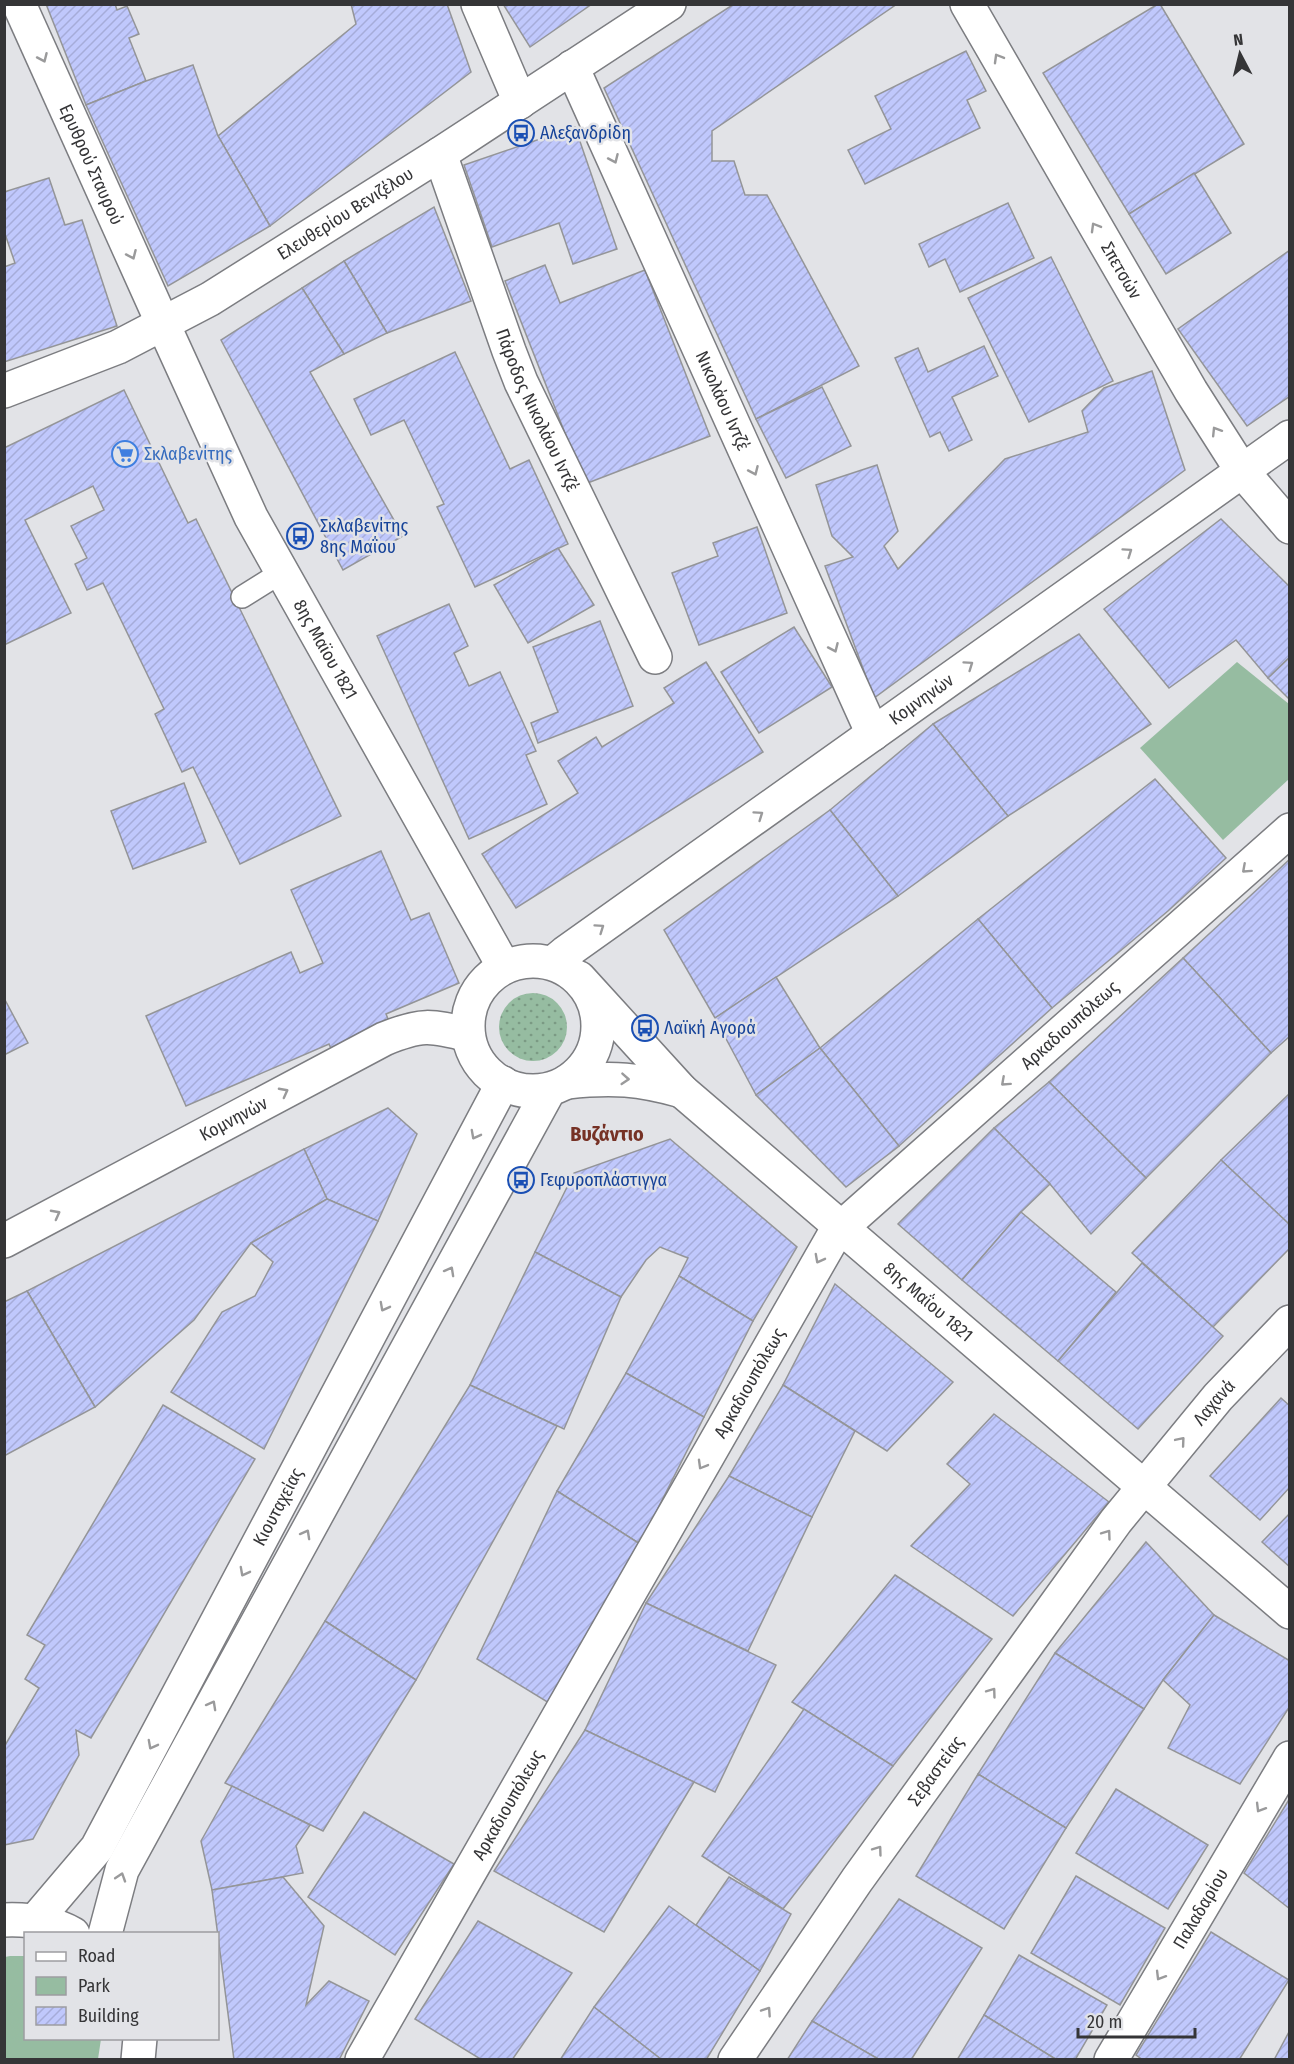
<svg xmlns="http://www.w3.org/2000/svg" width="1294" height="2064" font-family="'Fira Sans Condensed',sans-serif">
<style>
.grass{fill:url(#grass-dots)}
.green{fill:#96bca1}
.building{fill:url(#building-hatch);stroke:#949598;stroke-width:1.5}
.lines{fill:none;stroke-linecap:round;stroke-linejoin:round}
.lane-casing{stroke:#7c7d81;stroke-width:24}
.street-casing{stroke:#7c7d81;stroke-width:36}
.secondary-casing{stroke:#7c7d81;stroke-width:36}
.lane{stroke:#fff;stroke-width:21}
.street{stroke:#fff;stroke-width:33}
.secondary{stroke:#fff;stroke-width:33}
.oneway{stroke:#9a9a9b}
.labels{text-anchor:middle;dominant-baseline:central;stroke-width:5;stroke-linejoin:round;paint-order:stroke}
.transit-label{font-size:18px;fill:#164399;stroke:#e2e3e7;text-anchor:start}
.street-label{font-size:18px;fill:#353537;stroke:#e2e3e7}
.shop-label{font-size:18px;fill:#366cbe;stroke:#e2e3e7;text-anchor:start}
.neighbourhood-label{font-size:20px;font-weight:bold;fill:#763125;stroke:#e2e3e7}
</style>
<defs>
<pattern id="grass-dots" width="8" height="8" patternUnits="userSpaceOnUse" patternTransform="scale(1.5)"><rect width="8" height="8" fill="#96bca1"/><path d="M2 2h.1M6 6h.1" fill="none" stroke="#7b9a84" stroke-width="1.8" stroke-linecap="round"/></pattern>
<pattern id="building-hatch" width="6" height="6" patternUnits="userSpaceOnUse" patternTransform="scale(1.5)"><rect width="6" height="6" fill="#c0c8fc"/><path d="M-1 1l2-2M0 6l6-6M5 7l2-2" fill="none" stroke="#a6acd9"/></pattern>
</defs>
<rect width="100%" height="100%" fill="#e2e3e7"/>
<!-- grass -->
<circle class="grass" cx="533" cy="1027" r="34"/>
<!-- green -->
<g class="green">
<polygon points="1237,662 1289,704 1289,779 1223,840 1140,748"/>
<polygon points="10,1956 25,1956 26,2038 101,2039 98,2059 5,2059 5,1957"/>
</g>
<!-- building -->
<g class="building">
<polygon points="46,4 115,4 117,10 127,6 139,34 129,38 146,81 86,105"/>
<polygon points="351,4 447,4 471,72 270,226 218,136 356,24"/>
<polygon points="503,4 592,4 530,47"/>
<polygon points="734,4 897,4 712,131 712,161 734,161 745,195 767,195 859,366 756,419 604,88"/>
<polygon points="1158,4 1160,4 1244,144 1129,214 1043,73"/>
<polygon points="966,51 986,91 967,100 980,128 865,184 848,150 891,129 875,96"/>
<polygon points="193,65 218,136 270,226 168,286 86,105 146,81"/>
<polygon points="575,127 617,249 573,264 559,223 492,247 464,165"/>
<polygon points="1194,173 1231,233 1166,274 1129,214"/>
<polygon points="49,178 65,225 82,220 117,326 4,362 4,267 15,263 4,231 4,192"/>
<polygon points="1008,203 1034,258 960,292 945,259 929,267 919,244"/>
<polygon points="434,207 471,301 387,333 344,261"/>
<polygon points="1290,250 1290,396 1247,426 1178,329"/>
<polygon points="1051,257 1113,381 1029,422 968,298"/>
<polygon points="344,261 387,333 344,354 302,288"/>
<polygon points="545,265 560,303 645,270 710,436 585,484 505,281"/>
<polygon points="302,288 344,354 310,372 403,536 343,570 221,340"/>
<polygon points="984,346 998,376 952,397 972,440 949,451 940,432 930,437 895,358 918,348 928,372"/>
<polygon points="455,352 510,469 529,460 568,544 475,587 437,507 444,504 404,420 371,435 354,399"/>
<polygon points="1152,371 1185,470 874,698 825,566 853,557 832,536 816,485 877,465 898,531 884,546 898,569 1005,459 1088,432 1082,411 1104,388"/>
<polygon points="822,387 851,446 786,478 756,419"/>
<polygon points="124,390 188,523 196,519 341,816 240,864 193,767 182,772 155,714 164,709 103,583 87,590 75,564 87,558 71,526 104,510 93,486 25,520 71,613 4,645 4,448"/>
<polygon points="1221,519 1290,587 1290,657 1268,678 1236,640 1169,688 1104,609"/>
<polygon points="757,527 787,613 699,645 672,573 718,556 713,543"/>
<polygon points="558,548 594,605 528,643 494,585"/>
<polygon points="449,604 468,646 454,653 469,686 500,672 536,751 526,755 547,804 469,839 377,636"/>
<polygon points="600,621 633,706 538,743 531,723 558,712 533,647"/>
<polygon points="794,627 832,687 759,733 721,672"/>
<polygon points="1079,634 1151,724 1008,816 933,724"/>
<polygon points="1290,657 1290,700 1268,678"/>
<polygon points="706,662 763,752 516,908 482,854 578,793 558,761 596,737 602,747 674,703 664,688"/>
<polygon points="933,724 1008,816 898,896 830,810"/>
<polygon points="1155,779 1226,858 1168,911 1052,1008 978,919"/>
<polygon points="184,783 206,842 133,869 111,811"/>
<polygon points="830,810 898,896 715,1018 664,930"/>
<polygon points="381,851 411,920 429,913 459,983 386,1014 394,1033 335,1058 329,1044 186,1106 146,1016 291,952 300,973 323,963 291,890"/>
<polygon points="1290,859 1290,1036 1271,1053 1183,958"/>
<polygon points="978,919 1052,1008 899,1146 820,1048"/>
<polygon points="1183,958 1271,1053 1146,1178 1049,1082"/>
<polygon points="776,977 820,1048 756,1095 715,1018"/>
<polygon points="4,998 28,1043 4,1055"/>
<polygon points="820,1048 899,1146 846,1187 756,1095"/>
<polygon points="1049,1082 1146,1178 1091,1234 1050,1184 994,1128"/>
<polygon points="1290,1093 1290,1225 1221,1160"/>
<polygon points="388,1108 417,1134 378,1221 327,1199 304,1149"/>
<polygon points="994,1128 1050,1184 1021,1212 962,1280 898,1224"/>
<polygon points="670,1139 797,1247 753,1321 679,1276 688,1258 660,1247 646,1260 621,1297 535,1252 574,1173"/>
<polygon points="304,1149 327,1199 251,1243 194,1320 95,1407 27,1291"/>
<polygon points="1221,1160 1290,1225 1290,1248 1213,1327 1132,1253"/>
<polygon points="327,1199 378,1221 264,1449 171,1392 222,1312 255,1296 273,1262 251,1243"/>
<polygon points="1021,1212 1116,1292 1058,1361 962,1280"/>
<polygon points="535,1252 621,1297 564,1429 470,1385"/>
<polygon points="1142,1263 1223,1336 1138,1429 1058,1361"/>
<polygon points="679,1276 753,1321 704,1417 626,1373"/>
<polygon points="835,1284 953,1382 887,1451 783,1385"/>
<polygon points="27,1291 95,1407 4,1456 4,1302"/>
<polygon points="626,1373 704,1417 640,1544 557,1491"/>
<polygon points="470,1385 557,1426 416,1680 325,1621"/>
<polygon points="783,1385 855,1431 812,1517 729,1476"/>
<polygon points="1281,1398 1290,1406 1290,1487 1260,1520 1210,1476"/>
<polygon points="163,1405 255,1459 91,1738 76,1730 79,1755 33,1839 4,1845 4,1747 39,1688 25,1679 45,1645 27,1635"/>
<polygon points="994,1414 1109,1502 1013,1616 911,1546 970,1484 947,1464"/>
<polygon points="729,1476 812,1517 748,1651 646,1603"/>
<polygon points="557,1491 640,1544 549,1703 477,1659"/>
<polygon points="1290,1513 1290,1567 1262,1542"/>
<polygon points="1146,1542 1214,1615 1163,1680 1144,1709 1055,1653"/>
<polygon points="895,1575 992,1639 893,1766 792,1702"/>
<polygon points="646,1603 776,1665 715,1792 585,1730"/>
<polygon points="1214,1615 1290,1661 1290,1706 1240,1784 1168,1748 1190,1705 1163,1680"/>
<polygon points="325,1621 416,1680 323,1831 225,1783"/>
<polygon points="1055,1653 1144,1709 1066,1828 978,1774"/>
<polygon points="804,1709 893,1766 783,1909 702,1856"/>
<polygon points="585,1730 694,1782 604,1932 494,1871"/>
<polygon points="978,1774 1066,1828 1004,1929 916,1876"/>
<polygon points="232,1786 310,1825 296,1846 303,1873 212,1890 201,1841"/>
<polygon points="1116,1789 1208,1845 1168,1909 1076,1853"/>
<polygon points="1290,1798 1290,1909 1244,1873"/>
<polygon points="364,1812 454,1864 395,1955 308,1897"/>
<polygon points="1076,1876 1165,1928 1120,2005 1031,1953"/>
<polygon points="283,1877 324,1926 306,2005 329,1981 369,2001 339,2060 234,2060 212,1890"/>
<polygon points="729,1877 791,1914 760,1971 696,1925"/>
<polygon points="899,1899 982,1948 911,2060 880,2060 812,2021"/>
<polygon points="669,1906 760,1971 706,2060 662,2060 594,2007"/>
<polygon points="478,1921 572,1973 512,2060 482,2060 415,2019"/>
<polygon points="1211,1932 1289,1980 1239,2060 1143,2060 1136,2055"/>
<polygon points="1019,1955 1107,2005 1075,2060 1057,2060 984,2015"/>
<polygon points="594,2007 662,2060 560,2060"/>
<polygon points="984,2015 1057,2060 957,2060"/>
<polygon points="812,2021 880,2060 787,2060"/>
<polygon points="1290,2030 1290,2060 1274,2060"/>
</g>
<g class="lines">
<defs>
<polyline id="lane" points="242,597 282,572"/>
<g id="street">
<path id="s1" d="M19,4L163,324"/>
<polyline points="478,4 520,102"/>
<path id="s2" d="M967,4L1191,391L1242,471L1290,527"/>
<path id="s3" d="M572,67L873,734"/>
<path id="s4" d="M440,154L509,351L521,382L655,657"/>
<path id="s5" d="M553,963L565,953L1290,437"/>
<path id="s6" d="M4,1241L384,1039C421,1024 430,1025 468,1035"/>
<path id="s7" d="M362,2060L833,1237L842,1227L1290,830"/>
<path id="s8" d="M735,2060L857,1880L1116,1521L1218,1397L1290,1322"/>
<path id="s9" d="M1111,2060L1290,1758"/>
</g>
<g id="secondary">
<path id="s10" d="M163,324L251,517L504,967"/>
<path id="s11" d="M4,391L118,347L210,299L440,154L669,4"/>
<circle cx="533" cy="1026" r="65"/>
<path id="s12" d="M579,978L682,1091L1290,1612"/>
<path d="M567,1082C613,1077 639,1079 682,1091"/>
<path d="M4,1920C28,1919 52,1922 73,1934"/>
<path id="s13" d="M35,1921L97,1848L503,1083"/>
<polyline points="105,1934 122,1870 549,1090"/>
<polyline points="138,2060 140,2038"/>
</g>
</defs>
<!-- lane casing -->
<use href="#lane" class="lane-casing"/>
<!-- street casing -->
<use href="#street" class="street-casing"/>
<!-- secondary casing -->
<use href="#secondary" class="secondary-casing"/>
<!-- lane -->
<use href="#lane" class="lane"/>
<!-- street -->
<use href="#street" class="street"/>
<!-- secondary -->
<use href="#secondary" class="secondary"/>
</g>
<!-- one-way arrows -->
<defs><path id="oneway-chevron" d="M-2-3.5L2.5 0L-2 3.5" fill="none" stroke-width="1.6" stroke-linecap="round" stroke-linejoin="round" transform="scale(1.5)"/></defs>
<g class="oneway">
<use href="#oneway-chevron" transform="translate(43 58) rotate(66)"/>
<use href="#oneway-chevron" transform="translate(998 58) rotate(-120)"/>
<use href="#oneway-chevron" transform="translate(614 159) rotate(66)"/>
<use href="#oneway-chevron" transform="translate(1095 227) rotate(-120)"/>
<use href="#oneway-chevron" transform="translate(132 255) rotate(66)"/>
<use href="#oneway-chevron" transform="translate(1216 431) rotate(-122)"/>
<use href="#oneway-chevron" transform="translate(754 471) rotate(66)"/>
<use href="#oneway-chevron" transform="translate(1128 552) rotate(-35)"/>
<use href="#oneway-chevron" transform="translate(834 648) rotate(66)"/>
<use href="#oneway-chevron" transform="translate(969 665) rotate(-35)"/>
<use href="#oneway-chevron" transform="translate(759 815) rotate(-35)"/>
<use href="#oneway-chevron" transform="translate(1246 869) rotate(138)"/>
<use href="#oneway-chevron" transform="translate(600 928) rotate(-35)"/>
<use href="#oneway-chevron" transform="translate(625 1079) rotate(4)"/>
<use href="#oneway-chevron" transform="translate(1005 1082) rotate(138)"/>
<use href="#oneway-chevron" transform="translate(284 1092) rotate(-28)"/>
<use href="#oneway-chevron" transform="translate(475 1135) rotate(118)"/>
<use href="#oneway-chevron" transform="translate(56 1214) rotate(-28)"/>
<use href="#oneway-chevron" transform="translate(819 1259) rotate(118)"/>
<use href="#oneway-chevron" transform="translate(450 1271) rotate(-61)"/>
<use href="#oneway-chevron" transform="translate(384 1307) rotate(118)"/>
<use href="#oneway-chevron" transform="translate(1181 1441) rotate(-50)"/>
<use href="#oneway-chevron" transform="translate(702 1465) rotate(120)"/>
<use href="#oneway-chevron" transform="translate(306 1534) rotate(-61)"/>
<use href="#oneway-chevron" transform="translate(1107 1534) rotate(-54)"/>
<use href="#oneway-chevron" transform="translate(244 1572) rotate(118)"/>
<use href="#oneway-chevron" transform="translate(992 1692) rotate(-54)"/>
<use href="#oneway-chevron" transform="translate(212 1705) rotate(-61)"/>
<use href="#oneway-chevron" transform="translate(152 1745) rotate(118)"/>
<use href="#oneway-chevron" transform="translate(1260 1808) rotate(121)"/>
<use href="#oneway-chevron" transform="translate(878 1850) rotate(-54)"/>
<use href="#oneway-chevron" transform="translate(121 1877) rotate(-72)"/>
<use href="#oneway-chevron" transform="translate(1160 1976) rotate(121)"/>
<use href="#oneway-chevron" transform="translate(767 2011) rotate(-56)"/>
</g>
<!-- icons -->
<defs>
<symbol id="bus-ring" viewBox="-11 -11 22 22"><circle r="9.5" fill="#e2e3e7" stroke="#1a4fb4" stroke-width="1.5"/><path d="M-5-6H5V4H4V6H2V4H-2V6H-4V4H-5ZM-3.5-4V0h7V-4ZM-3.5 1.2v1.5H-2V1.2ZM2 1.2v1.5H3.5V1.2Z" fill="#1a4fb4"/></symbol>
<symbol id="supermarket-ring" viewBox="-11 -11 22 22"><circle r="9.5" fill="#e2e3e7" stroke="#3f7fe0" stroke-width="1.5"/><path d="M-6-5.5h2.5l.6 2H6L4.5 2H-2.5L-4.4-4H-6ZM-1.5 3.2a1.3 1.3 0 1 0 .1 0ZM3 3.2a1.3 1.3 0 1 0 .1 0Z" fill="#3f7fe0"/></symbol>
</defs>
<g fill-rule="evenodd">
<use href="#bus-ring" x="506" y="118" width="30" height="30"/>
<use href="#supermarket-ring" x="110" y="439" width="30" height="30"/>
<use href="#bus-ring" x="285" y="521" width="30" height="30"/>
<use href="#bus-ring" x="630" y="1013" width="30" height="30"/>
<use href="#bus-ring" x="506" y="1165" width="30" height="30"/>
</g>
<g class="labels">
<!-- transit labels -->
<g class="transit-label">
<text x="540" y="133">Αλεξανδρίδη</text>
<text x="320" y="526">Σκλαβενίτης<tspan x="320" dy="21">8ης Μαΐου</tspan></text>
<text x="664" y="1028">Λαϊκή Αγορά</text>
<text x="540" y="1180">Γεφυροπλάστιγγα</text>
</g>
<!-- street labels -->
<g class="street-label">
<text stroke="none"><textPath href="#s1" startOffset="176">Ερυθρού Σταυρού</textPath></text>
<text stroke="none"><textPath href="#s11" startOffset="386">Ελευθερίου Βενιζέλου</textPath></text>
<text stroke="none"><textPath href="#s2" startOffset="308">Σπετσών</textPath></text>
<text stroke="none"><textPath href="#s3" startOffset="366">Νικολάου Ιντζέ</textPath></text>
<text stroke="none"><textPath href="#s4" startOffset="274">Πάροδος Νικολάου Ιντζέ</textPath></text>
<text stroke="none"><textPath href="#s10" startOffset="364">8ης Μαϊου 1821</textPath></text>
<text stroke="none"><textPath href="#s5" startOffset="453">Κομνηνών</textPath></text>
<text stroke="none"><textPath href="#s7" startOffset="1266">Αρκαδιουπόλεως</textPath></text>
<text stroke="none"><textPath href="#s6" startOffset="260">Κομνηνών</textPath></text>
<text stroke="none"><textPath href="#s12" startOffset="477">8ης Μαΐου 1821</textPath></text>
<text stroke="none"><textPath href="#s7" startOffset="780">Αρκαδιουπόλεως</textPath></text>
<text stroke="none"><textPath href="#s8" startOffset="814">Λαχανά</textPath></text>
<text stroke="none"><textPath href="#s13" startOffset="482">Κιουταχείας</textPath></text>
<text stroke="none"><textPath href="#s8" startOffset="352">Σεβαστείας</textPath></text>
<text stroke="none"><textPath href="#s7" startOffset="294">Αρκαδιουπόλεως</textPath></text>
<text stroke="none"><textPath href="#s9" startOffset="176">Παλαδαρίου</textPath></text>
</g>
<!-- shop labels -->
<g class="shop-label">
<text x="144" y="454">Σκλαβενίτης</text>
</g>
<!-- neighbourhood labels -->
<g class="neighbourhood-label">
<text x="607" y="1134">Βυζάντιο</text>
</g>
</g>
<!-- border -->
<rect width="1294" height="2064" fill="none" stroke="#353537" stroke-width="12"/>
<!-- legend -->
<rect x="24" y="1932" width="195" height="108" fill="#e2e3e7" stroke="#9d9da1" stroke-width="1.5"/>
<rect x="36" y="1952" width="30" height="9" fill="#ffffff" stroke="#9d9da1" stroke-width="1.5"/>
<text x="78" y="1962" font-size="18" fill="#353537">Road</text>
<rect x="36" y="1977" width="30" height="18" fill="#96bca1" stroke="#9d9da1" stroke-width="1.5"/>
<text x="78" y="1992" font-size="18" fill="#353537">Park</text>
<rect x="36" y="2007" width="30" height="18" fill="url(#building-hatch)" stroke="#9d9da1" stroke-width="1.5"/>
<text x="78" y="2022" font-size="18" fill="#353537">Building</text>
<!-- north arrow -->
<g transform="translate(1240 54) rotate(353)" stroke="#e2e3e7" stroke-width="4.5" paint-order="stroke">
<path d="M0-4.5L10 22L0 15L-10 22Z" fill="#353537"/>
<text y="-9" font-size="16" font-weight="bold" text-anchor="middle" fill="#353537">N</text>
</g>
<!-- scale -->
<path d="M1078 2028v9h117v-9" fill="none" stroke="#353537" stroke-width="3"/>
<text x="1087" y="2028" font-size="18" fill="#353537" stroke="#e2e3e7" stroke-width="4.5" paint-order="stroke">20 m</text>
</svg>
